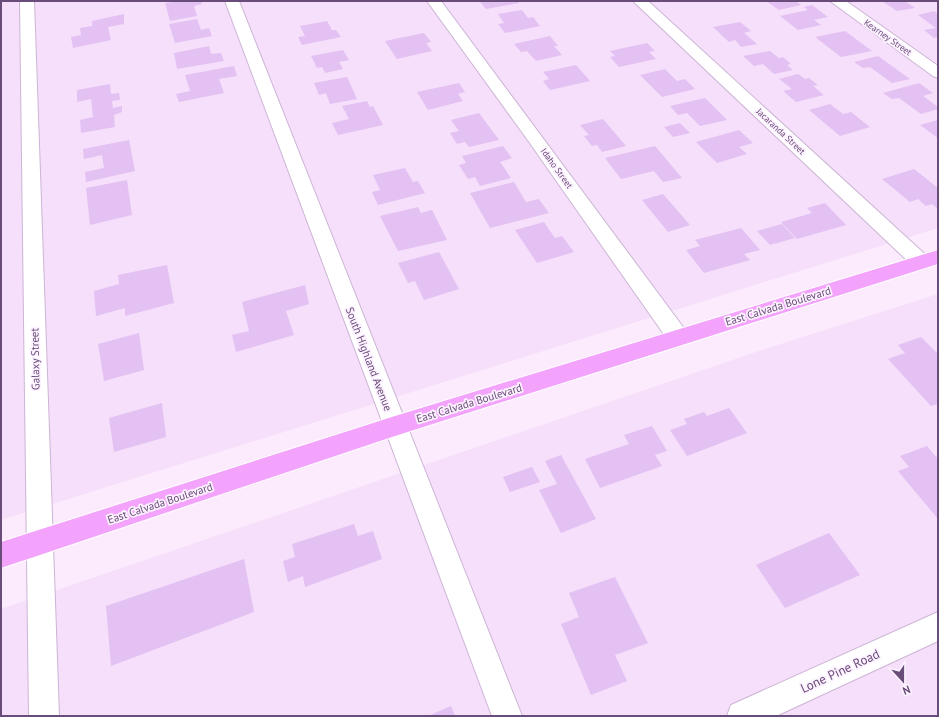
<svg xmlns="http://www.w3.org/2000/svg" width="939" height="717" font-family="'PT Sans',sans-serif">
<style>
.residential{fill:#f6dffa}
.building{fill:#e3c1f3}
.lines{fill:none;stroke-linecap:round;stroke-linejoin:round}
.minor-casing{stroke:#ccb5d5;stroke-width:2}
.major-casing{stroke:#fff;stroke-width:2}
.minor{fill:#fff;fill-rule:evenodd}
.major{fill:#f3a3fc;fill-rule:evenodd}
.labels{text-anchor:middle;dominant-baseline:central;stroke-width:3.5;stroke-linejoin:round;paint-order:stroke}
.far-street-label{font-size:9px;fill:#694c79;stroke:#fdf2ff}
.street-label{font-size:11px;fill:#694c79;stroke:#fdf2ff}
.near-street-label{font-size:13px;fill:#694c79;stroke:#fdf2ff}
</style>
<rect width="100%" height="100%" fill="#fbebfd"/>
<!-- residential -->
<g class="residential">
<polygon points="1,1 938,1 938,228 1,520"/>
<polygon points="938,294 938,716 1,716 1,609 765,349"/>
</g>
<!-- building -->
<g class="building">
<polygon points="179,1 201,1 202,4 194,6 197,16 170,21 165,3"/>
<polygon points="485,1 518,1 519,3 486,9 480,2"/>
<polygon points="766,1 796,1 801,5 779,10"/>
<polygon points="882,1 905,1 915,8 897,11"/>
<polygon points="812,5 828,17 814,20 821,25 798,30 780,16 808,10 804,7"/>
<polygon points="522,10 528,18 533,17 540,26 505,33 498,24 504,23 498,14"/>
<polygon points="934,11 938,14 938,37 934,38 924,30 936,28 918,15"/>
<polygon points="124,14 124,24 108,27 111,40 73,48 71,37 81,35 80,28 92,26 92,21"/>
<polygon points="197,19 201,30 209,28 212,36 175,43 169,24"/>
<polygon points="327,21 332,30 336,30 341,37 302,45 298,37 305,36 300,26"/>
<polygon points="740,22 751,31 744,33 757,44 741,47 735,40 729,42 713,27"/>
<polygon points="845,31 872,51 841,57 815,37"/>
<polygon points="424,33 431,42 426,43 432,51 397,59 385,41"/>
<polygon points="550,36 558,46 554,46 562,55 536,61 527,51 521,52 514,44"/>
<polygon points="647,43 655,51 649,52 656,59 619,67 610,57 615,56 610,51"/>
<polygon points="209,46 211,54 221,53 224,61 177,69 174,53"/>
<polygon points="343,50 349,60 339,62 343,69 325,73 322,67 317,68 311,56"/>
<polygon points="770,51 779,58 783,57 791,64 787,65 793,70 774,74 763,64 754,66 743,56"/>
<polygon points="878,56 910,79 892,83 870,67 863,68 854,62"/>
<polygon points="576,65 590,81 550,90 543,81 549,79 543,72"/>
<polygon points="234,66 237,76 219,79 224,93 179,102 176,94 190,91 185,75"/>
<polygon points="665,69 677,81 685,79 695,89 662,97 640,75"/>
<polygon points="798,74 805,79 809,78 818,85 813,86 824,95 796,102 783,91 792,89 779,79"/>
<polygon points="347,77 357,99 330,104 326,93 319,95 314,83"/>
<polygon points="459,83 465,92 458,94 463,101 428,110 417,92"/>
<polygon points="919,83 933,93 923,96 938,107 938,109 921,114 899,98 892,99 883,93"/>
<polygon points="110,84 111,94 119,93 120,100 112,101 113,108 122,106 122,112 114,115 115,127 81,133 80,120 93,117 91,99 77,102 77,90"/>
<polygon points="705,98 727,120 700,126 687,113 678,115 670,106"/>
<polygon points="367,101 370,107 373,106 383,125 338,135 332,123 349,119 342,106"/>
<polygon points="830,104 843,114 851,112 870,127 840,136 809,110"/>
<polygon points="479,113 499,140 469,147 465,142 457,144 450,133 459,131 451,120"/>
<polygon points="603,119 626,146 602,152 597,145 592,146 584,136 589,135 580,125"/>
<polygon points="938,120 938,138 920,125"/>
<polygon points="680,123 690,133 673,137 664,127"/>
<polygon points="739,130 753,143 739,147 747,154 717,163 696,142"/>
<polygon points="129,140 135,171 86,182 85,172 104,168 102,155 84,159 83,149"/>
<polygon points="503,146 512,158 500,162 511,178 480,186 475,177 468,179 459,165 466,163 462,156"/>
<polygon points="655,146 682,178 663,182 654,171 621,179 605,158"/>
<polygon points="405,168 413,182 418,181 425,193 378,205 372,192 380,190 373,175"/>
<polygon points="914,169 938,188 938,209 932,204 926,206 918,199 910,202 882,179"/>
<polygon points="127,180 132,215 90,225 86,188"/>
<polygon points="514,182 526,202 539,199 549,213 490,228 470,193"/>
<polygon points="663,194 690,225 668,232 642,200"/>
<polygon points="825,203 846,225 797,239 781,222 812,213 807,208"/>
<polygon points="418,207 421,213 432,210 447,240 398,251 380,216"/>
<polygon points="544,222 555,238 562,236 574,252 537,263 515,230"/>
<polygon points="782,224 795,238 770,245 757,231"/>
<polygon points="741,228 760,250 744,254 750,260 704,273 686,250 700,246 695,240"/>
<polygon points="439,252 459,289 424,300 415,281 408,283 398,263"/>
<polygon points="167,265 174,303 125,316 125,308 96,316 94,291 119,284 118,275"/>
<polygon points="305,285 309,304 286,311 294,335 236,352 232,335 249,331 242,302"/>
<polygon points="139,333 144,370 104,381 98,344"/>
<polygon points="921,337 938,354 938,404 931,406 888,359 905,353 898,345"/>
<polygon points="162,403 166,437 114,452 109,418"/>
<polygon points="729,408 747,433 687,456 670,430 687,424 684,419 704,412 707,416"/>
<polygon points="652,426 667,451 655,455 662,466 600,488 585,459 629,444 624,435"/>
<polygon points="927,446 936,457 938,456 938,519 898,471 909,467 900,456"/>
<polygon points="561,455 596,519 561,533 539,490 557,484 545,461"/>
<polygon points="532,467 540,482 510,492 503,477"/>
<polygon points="354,524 358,536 373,531 382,559 305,587 303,576 288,582 283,561 295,557 292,544"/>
<polygon points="829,533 860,575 785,608 756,565"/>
<polygon points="244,559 254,612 111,666 106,606"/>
<polygon points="615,577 648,643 615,655 627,681 591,695 561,624 579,617 569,593"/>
<polygon points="451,706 455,716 428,716"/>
</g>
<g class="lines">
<defs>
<g id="minor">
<polygon points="20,1 34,1 59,716 29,716"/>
<polygon points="225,1 239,1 522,716 492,716"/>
<polygon points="427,1 441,1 686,331 689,337 686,343 678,345 670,343 527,139"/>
<polygon points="633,1 648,1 928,257 931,262 928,267 921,269 914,267"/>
<polygon points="830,1 846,1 938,66 938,78 933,76"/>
<polygon points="938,612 938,641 776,716 727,716 731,705"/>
</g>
<polygon id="major" points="938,250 938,264 395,436 1,568 1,542 395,416"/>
</defs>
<!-- minor casing -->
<use href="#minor" class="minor-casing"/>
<!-- major casing -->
<use href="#major" class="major-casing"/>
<!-- minor -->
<use href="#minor" class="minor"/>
<!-- major -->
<use href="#major" class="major"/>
</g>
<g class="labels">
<!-- far-street labels -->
<g class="far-street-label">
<text transform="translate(888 37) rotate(35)">Kearney Street</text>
<text transform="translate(781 131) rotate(43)">Jacaranda Street</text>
<text transform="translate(557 168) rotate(54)">Idaho Street</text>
</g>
<!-- street labels -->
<g class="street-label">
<text transform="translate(778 306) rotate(-17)">East Calvada Boulevard</text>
<text transform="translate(35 359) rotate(-91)">Galaxy Street</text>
<text transform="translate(369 359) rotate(69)">South Highland Avenue</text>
<text transform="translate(469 403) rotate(-17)">East Calvada Boulevard</text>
<text transform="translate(160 503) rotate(-18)">East Calvada Boulevard</text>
</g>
<!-- near-street labels -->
<g class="near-street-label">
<text transform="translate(840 671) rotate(-25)">Lone Pine Road</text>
</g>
</g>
<!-- border -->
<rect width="939" height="717" fill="none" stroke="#694c79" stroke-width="4"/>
<!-- north arrow -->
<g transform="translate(903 681) rotate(159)" stroke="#fdf2ff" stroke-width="3" paint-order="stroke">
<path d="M0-3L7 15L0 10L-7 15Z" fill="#694c79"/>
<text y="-6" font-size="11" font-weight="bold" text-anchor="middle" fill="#694c79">N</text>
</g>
</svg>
